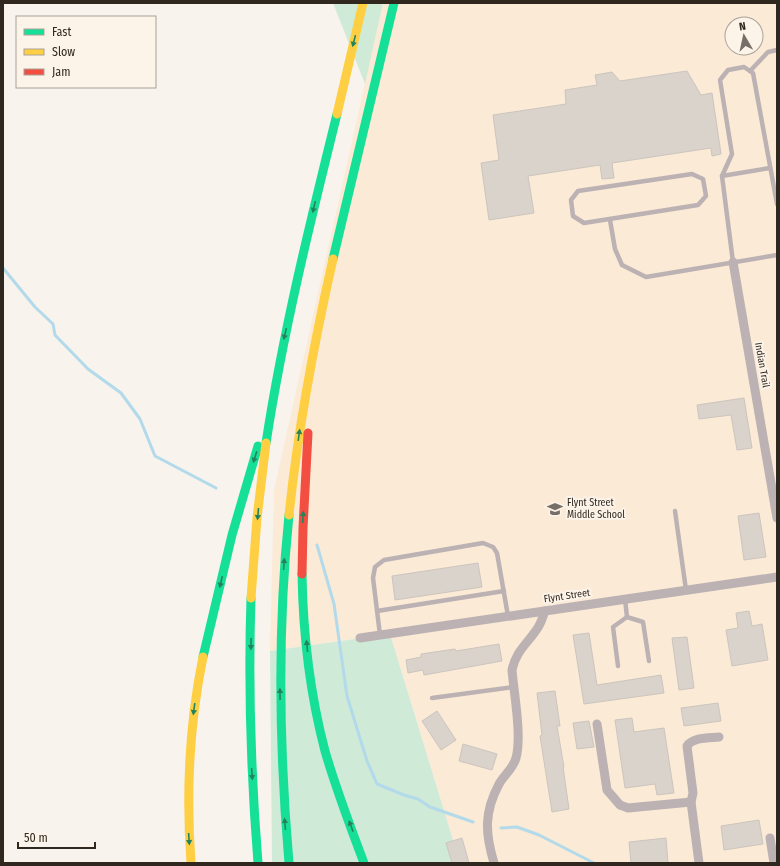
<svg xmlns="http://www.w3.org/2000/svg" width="780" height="866" font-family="'Fira Sans Condensed',sans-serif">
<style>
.built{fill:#fbead6;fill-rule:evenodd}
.green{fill:#d0ead8}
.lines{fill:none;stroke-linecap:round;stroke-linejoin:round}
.stream{stroke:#b2daea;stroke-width:3}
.building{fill:#dad3cc;stroke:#ccc5be}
.lane{stroke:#bcb2b3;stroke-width:4.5}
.street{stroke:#bcb2b3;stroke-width:9}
.fast{stroke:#16e098;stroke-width:9}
.slow{stroke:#ffcf43;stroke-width:9}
.jam{stroke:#f24e42;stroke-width:9}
.oneway{fill:#23845c}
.labels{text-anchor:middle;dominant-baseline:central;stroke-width:4;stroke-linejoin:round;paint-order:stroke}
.street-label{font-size:10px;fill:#30281f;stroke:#fcf3e9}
.poi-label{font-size:10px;fill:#30281f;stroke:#fcf3e9;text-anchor:start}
</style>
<rect width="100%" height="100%" fill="#f8f3ed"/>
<!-- built -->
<path class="built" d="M383,3H777V863H460L390,634L270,651L274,490ZM732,24H756V48H732Z"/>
<!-- green -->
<g class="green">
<polygon points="333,3 383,3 365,84"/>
<polygon points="390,634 460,863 272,863 270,651"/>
</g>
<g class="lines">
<!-- stream -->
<g class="stream">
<polyline points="3,268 35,307 53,324 55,335 88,369 121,393 140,419 155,456 216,488"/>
<polyline points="317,545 334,604 347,696 367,761 377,784 404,795 418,799 430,807 473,822"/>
<polyline points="501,828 517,827 539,835 594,863"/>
</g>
</g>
<!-- building -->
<g class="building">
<polygon points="687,71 701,95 712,93 721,154 712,156 711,148 612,163 614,178 602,179 600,165 528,176 534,213 489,220 481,163 499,160 493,115 566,104 565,90 597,85 595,75 612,72 620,81"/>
<polygon points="744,398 752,448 737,450 731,415 699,419 697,405"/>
<polygon points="759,513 766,557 744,560 738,516"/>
<polygon points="478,563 482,587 395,600 392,576"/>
<polygon points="749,611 752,626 762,624 768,660 732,666 726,630 738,628 736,613"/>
<polygon points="589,633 597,685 661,675 664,693 584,704 573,635"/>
<polygon points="687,637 694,688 679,690 672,638"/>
<polygon points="499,644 502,661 424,675 423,670 408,673 406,660 421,657 421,654 455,649 456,651"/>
<polygon points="555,691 560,726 557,726 564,767 563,767 569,809 552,812 540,736 542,735 537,693"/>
<polygon points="718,703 721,721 684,726 681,708"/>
<polygon points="437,711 456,740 441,750 422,721"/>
<polygon points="632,718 634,732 664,728 674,793 657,795 655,784 625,788 615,720"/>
<polygon points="589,721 594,747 577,749 573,723"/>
<polygon points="463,744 497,754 492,770 459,761"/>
<polygon points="759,820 763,844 724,850 721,826"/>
<polygon points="462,838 469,863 452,863 446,843"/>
<polygon points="666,838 668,863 631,863 629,842"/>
</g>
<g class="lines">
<!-- lane -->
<g class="lane">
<polyline points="750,71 768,52 777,50"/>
<polygon points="692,174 703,179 706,196 698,205 584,223 573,216 571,200 578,191"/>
<polyline points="722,176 770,168"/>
<polyline points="610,220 615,249 622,265 646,277 777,255"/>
<polyline points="733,262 722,176 732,154 720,80 728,70 744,67 753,73 777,204"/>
<polyline points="675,511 686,590"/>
<polyline points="625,599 627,617 643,622 649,661"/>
<polyline points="377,611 504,591"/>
<polyline points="380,635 373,578 375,567 384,560 483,543 493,547 497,553 508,616"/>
<polyline points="618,666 613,627 627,617"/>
<polyline points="432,698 514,687"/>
</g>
<!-- street -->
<g class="street">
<polyline points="733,262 777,518"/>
<polyline points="360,638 777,577"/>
<polyline points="597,724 607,790 620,805 628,808 691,802 699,863"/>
<path d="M691,802L693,793L687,746C693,737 709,738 719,737"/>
<polyline points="770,838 774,863"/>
<path d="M494,863C485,833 484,812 499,784C504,775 513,769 516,758C522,736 514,694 512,670C516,651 527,644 537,629C541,624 543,616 545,611"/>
</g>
<!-- fast -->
<g class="fast">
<polyline points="333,259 394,3"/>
<path d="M266,443C283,332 310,223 337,114"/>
<path d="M289,515C277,631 279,747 289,863"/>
<path d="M302,574C303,634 310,694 325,751C336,789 350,826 364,863"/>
<path d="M251,598C248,687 251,775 258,863"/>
<polyline points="203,657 232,535 258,446"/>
</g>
<!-- slow -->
<g class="slow">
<polyline points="337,114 363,3"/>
<path d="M289,515C298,428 314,343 333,259"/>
<polyline points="251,598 257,518 266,443"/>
<path d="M191,863C186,794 189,725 203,657"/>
</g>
<!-- jam -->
<polyline class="jam" points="302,574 303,528 308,433"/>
</g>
<!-- one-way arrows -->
<defs><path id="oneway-solid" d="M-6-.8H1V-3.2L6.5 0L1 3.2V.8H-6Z"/></defs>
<g class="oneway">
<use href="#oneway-solid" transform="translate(354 41) rotate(104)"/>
<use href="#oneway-solid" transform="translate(314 207) rotate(103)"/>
<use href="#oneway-solid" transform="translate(285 334) rotate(103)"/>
<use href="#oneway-solid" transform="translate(299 435) rotate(-82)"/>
<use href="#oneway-solid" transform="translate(255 457) rotate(108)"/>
<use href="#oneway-solid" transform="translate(258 514) rotate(95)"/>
<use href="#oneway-solid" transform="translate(303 517) rotate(-87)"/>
<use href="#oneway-solid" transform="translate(284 564) rotate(-86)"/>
<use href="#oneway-solid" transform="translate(221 582) rotate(103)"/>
<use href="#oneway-solid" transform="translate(251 644) rotate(91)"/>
<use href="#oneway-solid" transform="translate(307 646) rotate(-96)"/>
<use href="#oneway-solid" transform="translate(280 694) rotate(-91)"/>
<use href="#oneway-solid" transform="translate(194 709) rotate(98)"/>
<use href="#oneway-solid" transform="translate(252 774) rotate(86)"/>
<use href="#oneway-solid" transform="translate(285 824) rotate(-95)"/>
<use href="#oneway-solid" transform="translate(351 826) rotate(-110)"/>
<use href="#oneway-solid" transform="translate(189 839) rotate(86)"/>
</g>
<!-- icons -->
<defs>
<symbol id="school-bare" viewBox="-9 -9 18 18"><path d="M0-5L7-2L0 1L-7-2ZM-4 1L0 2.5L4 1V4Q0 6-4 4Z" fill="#766f67" stroke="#fcf3e9" stroke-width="2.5" paint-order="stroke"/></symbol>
</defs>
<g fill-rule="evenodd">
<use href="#school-bare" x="544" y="498" width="22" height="22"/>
</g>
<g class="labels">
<!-- street labels -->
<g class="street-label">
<text transform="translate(762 365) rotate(80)">Indian Trail</text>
<text transform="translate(567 596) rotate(-8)">Flynt Street</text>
</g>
<!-- poi labels -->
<g class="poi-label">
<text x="567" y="503">Flynt Street<tspan x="567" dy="12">Middle School</tspan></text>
</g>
</g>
<!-- border -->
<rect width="780" height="866" fill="none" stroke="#30281f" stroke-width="8"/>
<!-- legend -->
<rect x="16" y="16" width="140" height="72" fill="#fcf3e9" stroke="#aaa298"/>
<rect x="24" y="29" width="20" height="6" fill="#16e098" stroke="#aaa298"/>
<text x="52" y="36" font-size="12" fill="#30281f">Fast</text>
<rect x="24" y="49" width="20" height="6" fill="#ffcf43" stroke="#aaa298"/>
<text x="52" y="56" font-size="12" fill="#30281f">Slow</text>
<rect x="24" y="69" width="20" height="6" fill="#f24e42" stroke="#aaa298"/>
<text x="52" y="76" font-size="12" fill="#30281f">Jam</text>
<!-- north arrow -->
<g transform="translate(744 36) rotate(351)"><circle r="19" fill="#fcf3e9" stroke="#aaa298"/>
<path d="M0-3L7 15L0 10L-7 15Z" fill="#766f67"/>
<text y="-6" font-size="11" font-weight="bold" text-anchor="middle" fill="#30281f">N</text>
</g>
<!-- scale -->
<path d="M18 842v6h77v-6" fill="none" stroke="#30281f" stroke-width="2"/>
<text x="24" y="842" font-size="12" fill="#30281f" stroke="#fcf3e9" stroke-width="3" paint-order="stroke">50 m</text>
</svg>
